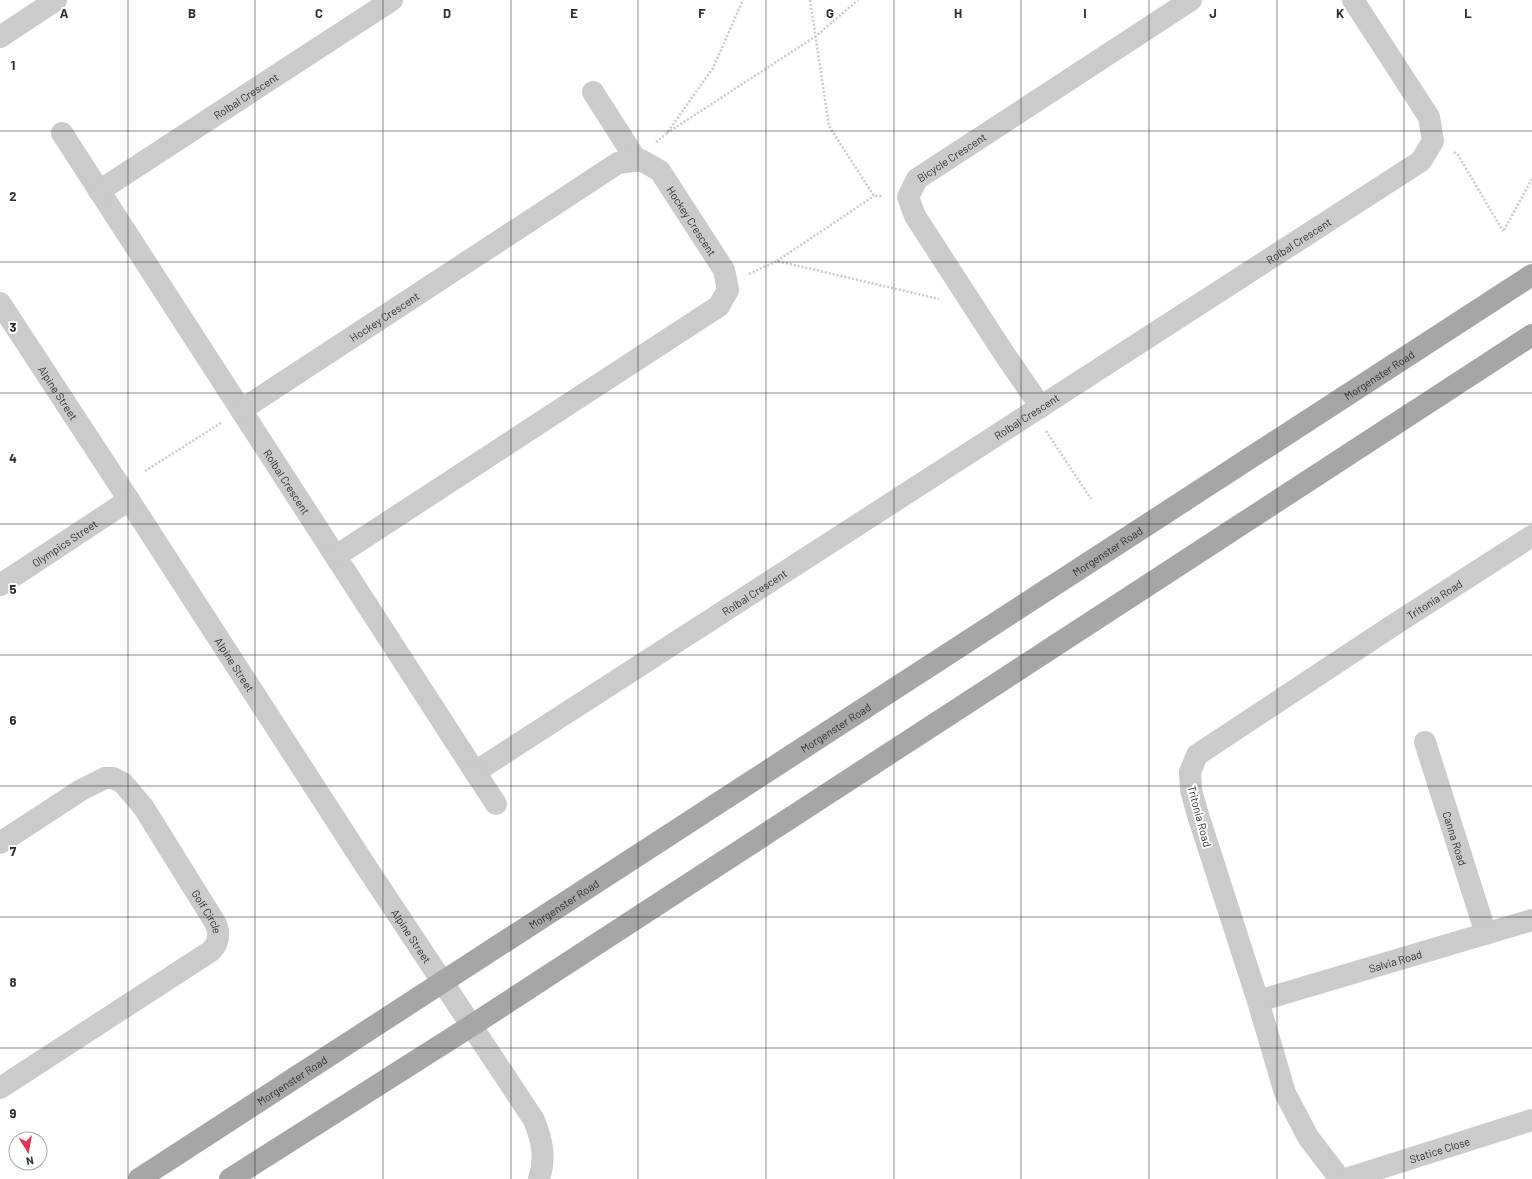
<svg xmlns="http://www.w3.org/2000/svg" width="1532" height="1179" font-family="Barlow,sans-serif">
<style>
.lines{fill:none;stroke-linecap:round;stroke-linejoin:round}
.path{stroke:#cbcbcb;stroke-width:2.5;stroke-dasharray:2 2;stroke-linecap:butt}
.minor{stroke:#cbcbcb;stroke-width:22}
.major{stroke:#a6a6a6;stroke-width:22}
.grid{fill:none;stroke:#2e2e2e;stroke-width:1;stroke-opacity:0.55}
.labels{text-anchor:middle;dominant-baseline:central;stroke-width:4;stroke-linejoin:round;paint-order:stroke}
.street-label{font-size:11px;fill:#2e2e2e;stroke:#fff}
.grid-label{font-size:13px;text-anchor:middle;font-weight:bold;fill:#2e2e2e;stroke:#fff;stroke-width:4;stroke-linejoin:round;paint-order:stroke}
</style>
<rect width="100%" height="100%" fill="#fff"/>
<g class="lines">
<!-- path -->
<g class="path">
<polyline points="810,0 829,126 874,196 883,196"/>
<polyline points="667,133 816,36 858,0"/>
<polyline points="656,142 667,133 713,68 743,0"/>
<polyline points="1454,152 1458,155 1503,231"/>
<polyline points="1504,230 1532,179"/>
<polyline points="777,261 874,196"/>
<polyline points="749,274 777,261 939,299"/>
<polyline points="1046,431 1091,499"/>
<polyline points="145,471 221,423"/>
</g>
<!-- minor -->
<g class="minor">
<polyline points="0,37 56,0"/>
<polyline points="593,92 637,161"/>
<path id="s1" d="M62,133L475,772L1421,161L1433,141L1429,117L1353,0"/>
<path id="s2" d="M99,191L392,0"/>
<path id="s3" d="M0,303L129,500L365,865L534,1120C542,1140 546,1158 539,1179"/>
<path id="s4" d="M1041,407L1005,355L915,216L908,197L917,179L1191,0"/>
<path id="s5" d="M241,410L618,163L641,160L660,171L724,270L728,290L719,306L336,556"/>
<path id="s6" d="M0,585L129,500"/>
<path id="s7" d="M1425,742L1486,934"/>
<polyline points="475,772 496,804"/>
<path id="s8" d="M0,843L81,790L105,778H113L123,783L144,808L216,924C220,935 219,943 211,951L0,1088"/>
<path id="s9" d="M1258,1001L1532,920"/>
<path id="s10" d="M1340,1179L1308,1137L1285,1093L1258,1001L1198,815L1191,790L1190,772L1197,755L1389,628L1532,536"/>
<path id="s11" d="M1346,1179L1532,1120"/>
</g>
<!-- major -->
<g class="major">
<path id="s12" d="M139,1179L1532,275"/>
<polyline points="230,1179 471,1026 1532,335"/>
</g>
</g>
<!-- grid -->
<path class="grid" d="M128,0V1179M255,0V1179M383,0V1179M511,0V1179M638,0V1179M766,0V1179M894,0V1179M1021,0V1179M1149,0V1179M1277,0V1179M1404,0V1179M0,131H1532M0,262H1532M0,393H1532M0,524H1532M0,655H1532M0,786H1532M0,917H1532M0,1048H1532"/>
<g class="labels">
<!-- street labels -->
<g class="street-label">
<text stroke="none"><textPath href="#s2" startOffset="175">Rolbal Crescent</textPath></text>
<text stroke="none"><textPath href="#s4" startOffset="310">Bicycle Crescent</textPath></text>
<text stroke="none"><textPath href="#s5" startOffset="555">Hockey Crescent</textPath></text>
<text stroke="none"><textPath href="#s1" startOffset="1741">Rolbal Crescent</textPath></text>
<text stroke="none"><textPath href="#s5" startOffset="171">Hockey Crescent</textPath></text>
<text stroke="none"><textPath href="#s12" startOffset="1478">Morgenster Road</textPath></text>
<text stroke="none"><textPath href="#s3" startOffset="107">Alpine Street</textPath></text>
<text stroke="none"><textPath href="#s1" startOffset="1417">Rolbal Crescent</textPath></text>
<text stroke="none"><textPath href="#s1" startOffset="415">Rolbal Crescent</textPath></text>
<text stroke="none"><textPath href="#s6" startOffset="77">Olympics Street</textPath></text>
<text stroke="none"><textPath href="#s12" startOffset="1154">Morgenster Road</textPath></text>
<text stroke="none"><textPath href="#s1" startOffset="1093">Rolbal Crescent</textPath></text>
<text stroke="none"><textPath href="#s10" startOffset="740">Tritonia Road</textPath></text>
<text stroke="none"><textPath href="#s3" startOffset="431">Alpine Street</textPath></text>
<text stroke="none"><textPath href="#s12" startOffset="830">Morgenster Road</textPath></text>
<text transform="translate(1200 816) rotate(75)">Tritonia Road</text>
<text stroke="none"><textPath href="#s7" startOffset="101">Canna Road</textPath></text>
<text stroke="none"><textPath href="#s12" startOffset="506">Morgenster Road</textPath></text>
<text stroke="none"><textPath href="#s8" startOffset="297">Golf Circle</textPath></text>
<text stroke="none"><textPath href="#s3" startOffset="755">Alpine Street</textPath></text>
<text stroke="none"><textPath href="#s9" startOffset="143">Salvia Road</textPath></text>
<text stroke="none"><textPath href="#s12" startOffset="182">Morgenster Road</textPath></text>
<text stroke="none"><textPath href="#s11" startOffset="98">Statice Close</textPath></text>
</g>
</g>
<g class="grid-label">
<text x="64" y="18">A</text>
<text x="192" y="18">B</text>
<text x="319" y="18">C</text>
<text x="447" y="18">D</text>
<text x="574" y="18">E</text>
<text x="702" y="18">F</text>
<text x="830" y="18">G</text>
<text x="958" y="18">H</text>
<text x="1085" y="18">I</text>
<text x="1213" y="18">J</text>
<text x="1340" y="18">K</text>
<text x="1468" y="18">L</text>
<text x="13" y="70">1</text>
<text x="13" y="201">2</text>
<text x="13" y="332">3</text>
<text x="13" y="463">4</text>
<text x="13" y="594">5</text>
<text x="13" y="725">6</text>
<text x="13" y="856">7</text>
<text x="13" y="987">8</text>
<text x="13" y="1118">9</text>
</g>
<!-- north arrow -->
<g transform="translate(28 1151) rotate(169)"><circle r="19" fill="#ffffff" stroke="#ababab"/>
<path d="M0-3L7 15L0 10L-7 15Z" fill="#df3651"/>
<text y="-6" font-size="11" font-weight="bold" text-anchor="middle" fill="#2e2e2e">N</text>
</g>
</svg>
